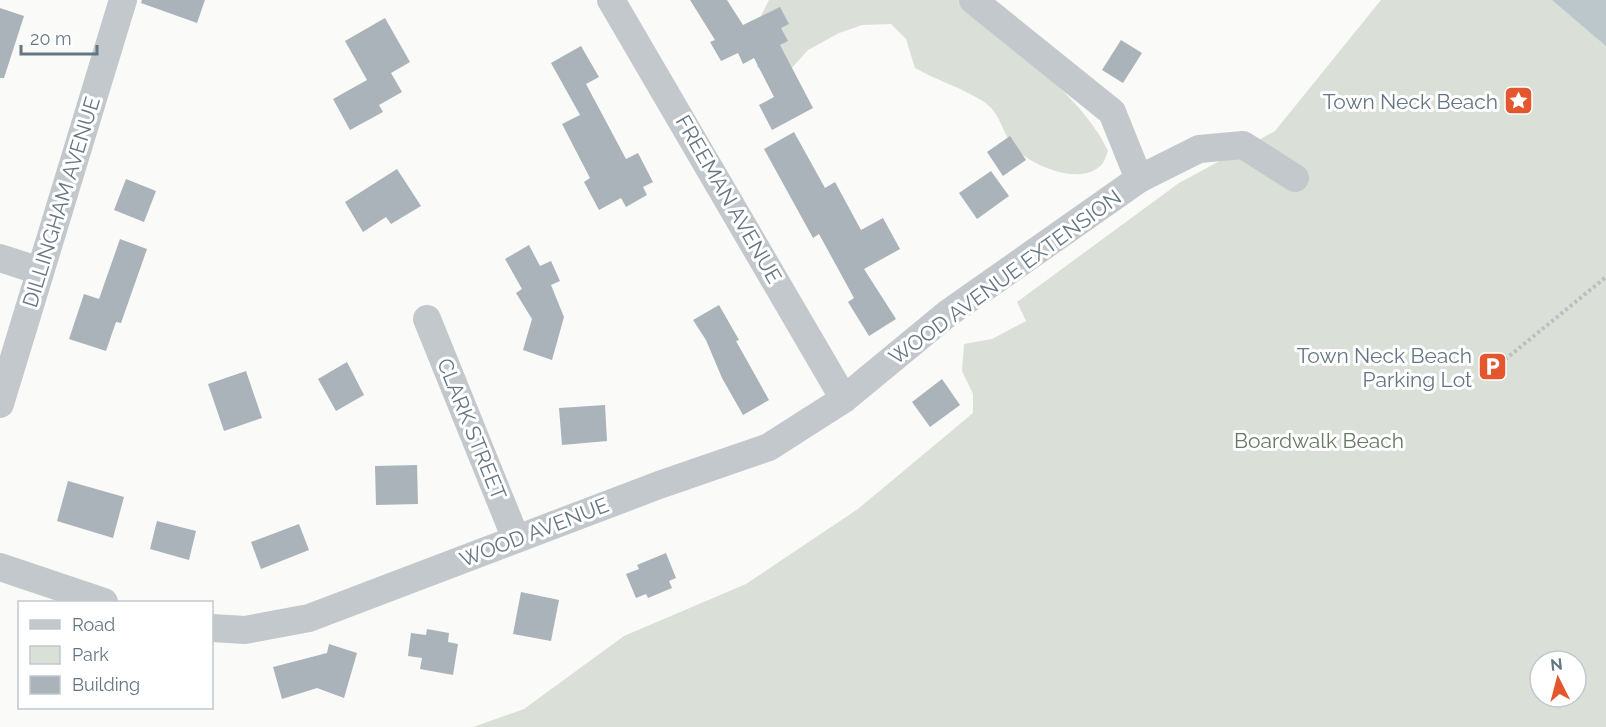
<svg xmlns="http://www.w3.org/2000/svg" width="1606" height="727" font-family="Raleway,sans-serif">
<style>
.green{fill:#dadfd7;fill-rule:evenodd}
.water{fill:#bbc7cb}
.building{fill:#aab3b9}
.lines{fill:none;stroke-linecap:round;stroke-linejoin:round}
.path{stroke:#bbbfc2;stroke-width:4;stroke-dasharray:3 3;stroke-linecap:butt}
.minor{stroke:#c3c8cc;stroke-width:28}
.labels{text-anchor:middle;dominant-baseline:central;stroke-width:6;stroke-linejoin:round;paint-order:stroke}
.poi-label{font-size:21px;fill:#657683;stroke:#fff;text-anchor:end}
.street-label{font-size:21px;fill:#657683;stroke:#fff}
.park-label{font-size:21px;fill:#687a64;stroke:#fff}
</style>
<rect width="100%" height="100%" fill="#fafaf8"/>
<!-- green -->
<g class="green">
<path d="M769,0H958C1002,35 1086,100 1108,151C1106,156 1104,164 1099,167C1078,185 1032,166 1015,148C1001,133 1002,112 981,100C960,87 936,80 915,68L906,39L891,24L862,25L839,33L808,50L790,70L768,74L757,67L761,16Z"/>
<path d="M1381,0H1606V727H473L524,709L624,636L746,584L858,509L973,413V394L962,371L964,344L992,339L1026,321L1017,302L1179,183L1275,131ZM1540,661H1576V697H1540Z"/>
</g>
<!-- water -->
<polygon class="water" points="1552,0 1606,0 1606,46"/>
<!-- building -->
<g class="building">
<polygon points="142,0 205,0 197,23 141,3"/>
<polygon points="690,0 727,0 743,25 780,7 789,24 781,28 788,41 780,45 813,108 772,130 759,105 774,97 754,58 743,64 738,53 721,61 710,42 715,40"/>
<polygon points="0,8 24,16 4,78 0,78"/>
<polygon points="385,18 410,62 391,73 402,92 379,105 383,112 350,130 333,99 367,80 345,41"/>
<polygon points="1121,40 1142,53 1123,83 1102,70"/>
<polygon points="581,46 599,77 586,84 626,159 638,153 653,182 643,187 647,195 626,207 621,198 599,210 584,182 590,178 562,124 580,115 551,63"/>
<polygon points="794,132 825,188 835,182 861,230 883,218 900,249 864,269 896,319 869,336 848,302 854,298 819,234 813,238 764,149"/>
<polygon points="1010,136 1026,160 1003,176 987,152"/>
<polygon points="397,169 421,206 391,224 386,217 363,232 345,202"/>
<polygon points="991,171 1009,196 977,219 959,193"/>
<polygon points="126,179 156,191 144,222 114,210"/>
<polygon points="120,239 147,249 121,323 116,322 106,351 69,339 84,294 99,299"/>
<polygon points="529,245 540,266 551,261 560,281 551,285 564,317 552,360 523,350 532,319 516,293 522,289 505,259"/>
<polygon points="719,305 739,340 736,341 769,400 743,415 722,378 706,340 693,320"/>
<polygon points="347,362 364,395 336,411 318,379"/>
<polygon points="246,371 262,418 224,431 208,384"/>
<polygon points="942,379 960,405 930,427 912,402"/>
<polygon points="605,405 607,441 562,445 559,408"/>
<polygon points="417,465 418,504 376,505 375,466"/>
<polygon points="68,481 124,497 113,538 57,521"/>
<polygon points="157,521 196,531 189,560 150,549"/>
<polygon points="299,524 309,550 261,569 251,542"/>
<polygon points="666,553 676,578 669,581 672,588 648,598 646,594 636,598 626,574 639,569 637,565"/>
<polygon points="521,592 559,600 551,641 513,634"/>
<polygon points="427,629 449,633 448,642 458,644 453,675 420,669 422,658 408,656 411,633 426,635"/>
<polygon points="329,644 357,653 344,698 317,688 282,699 273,667 327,653"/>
</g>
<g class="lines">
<!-- path -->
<polyline class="path" points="1491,371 1606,277"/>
<!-- minor -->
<g class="minor">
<polyline points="611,0 844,399"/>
<polyline points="973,0 1112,112 1139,179"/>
<polyline points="0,258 40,271"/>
<polyline points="427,319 516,539"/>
<polyline points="0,404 123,0"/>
<polyline points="0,567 104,602"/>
<polyline points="212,628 245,630 309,618 659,485 769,447 844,399 947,314 1139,179 1199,149 1243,145 1295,178"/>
</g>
</g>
<!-- icons -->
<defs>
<symbol id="sight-square" viewBox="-11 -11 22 22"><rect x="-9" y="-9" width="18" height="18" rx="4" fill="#e4572e" stroke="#fff"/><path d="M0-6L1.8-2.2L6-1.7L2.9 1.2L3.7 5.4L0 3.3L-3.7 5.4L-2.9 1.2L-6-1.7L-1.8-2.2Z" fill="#fff"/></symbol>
<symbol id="parking-square" viewBox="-11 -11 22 22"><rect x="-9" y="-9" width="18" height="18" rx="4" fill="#e4572e" stroke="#fff"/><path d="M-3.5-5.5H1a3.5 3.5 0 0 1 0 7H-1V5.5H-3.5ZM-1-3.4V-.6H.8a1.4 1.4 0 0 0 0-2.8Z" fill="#fff"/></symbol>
</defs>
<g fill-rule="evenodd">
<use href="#sight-square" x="1502" y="84" width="33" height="33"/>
<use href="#parking-square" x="1476" y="350" width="33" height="33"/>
</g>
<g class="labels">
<!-- poi labels -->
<g class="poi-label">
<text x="1498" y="101">Town Neck Beach</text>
<text x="1472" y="355">Town Neck Beach<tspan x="1472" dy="24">Parking Lot</tspan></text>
</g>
<!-- street labels -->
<g class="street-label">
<text transform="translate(729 199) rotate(60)">FREEMAN AVENUE</text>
<text transform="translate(61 202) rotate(-73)">DILLINGHAM AVENUE</text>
<text transform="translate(1005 277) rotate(-36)">WOOD AVENUE EXTENSION</text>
<text transform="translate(472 429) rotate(68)">CLARK STREET</text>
<text transform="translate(534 532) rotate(-21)">WOOD AVENUE</text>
</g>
<!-- park labels -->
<g class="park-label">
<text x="1319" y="440">Boardwalk Beach</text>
</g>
</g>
<!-- legend -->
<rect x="18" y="601" width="195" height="108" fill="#ffffff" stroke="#c1c8cd" stroke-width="1.5"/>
<rect x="30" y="620" width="30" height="9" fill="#c3c8cc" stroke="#c1c8cd" stroke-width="1.5"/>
<text x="72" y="631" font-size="18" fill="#657683">Road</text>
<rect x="30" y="646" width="30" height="18" fill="#dadfd7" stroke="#c1c8cd" stroke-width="1.5"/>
<text x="72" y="661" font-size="18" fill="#657683">Park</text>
<rect x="30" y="676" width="30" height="18" fill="#aab3b9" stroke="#c1c8cd" stroke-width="1.5"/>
<text x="72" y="691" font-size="18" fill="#657683">Building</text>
<!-- north arrow -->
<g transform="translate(1558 679) rotate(354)"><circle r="28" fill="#ffffff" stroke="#c1c8cd" stroke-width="1.5"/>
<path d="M0-4.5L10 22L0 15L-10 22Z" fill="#e4572e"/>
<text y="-9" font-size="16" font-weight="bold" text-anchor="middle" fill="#657683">N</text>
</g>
<!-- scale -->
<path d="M21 45v9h76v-9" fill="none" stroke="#657683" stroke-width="3"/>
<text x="30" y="45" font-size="18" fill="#657683" stroke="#ffffff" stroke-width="4.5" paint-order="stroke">20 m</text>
</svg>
